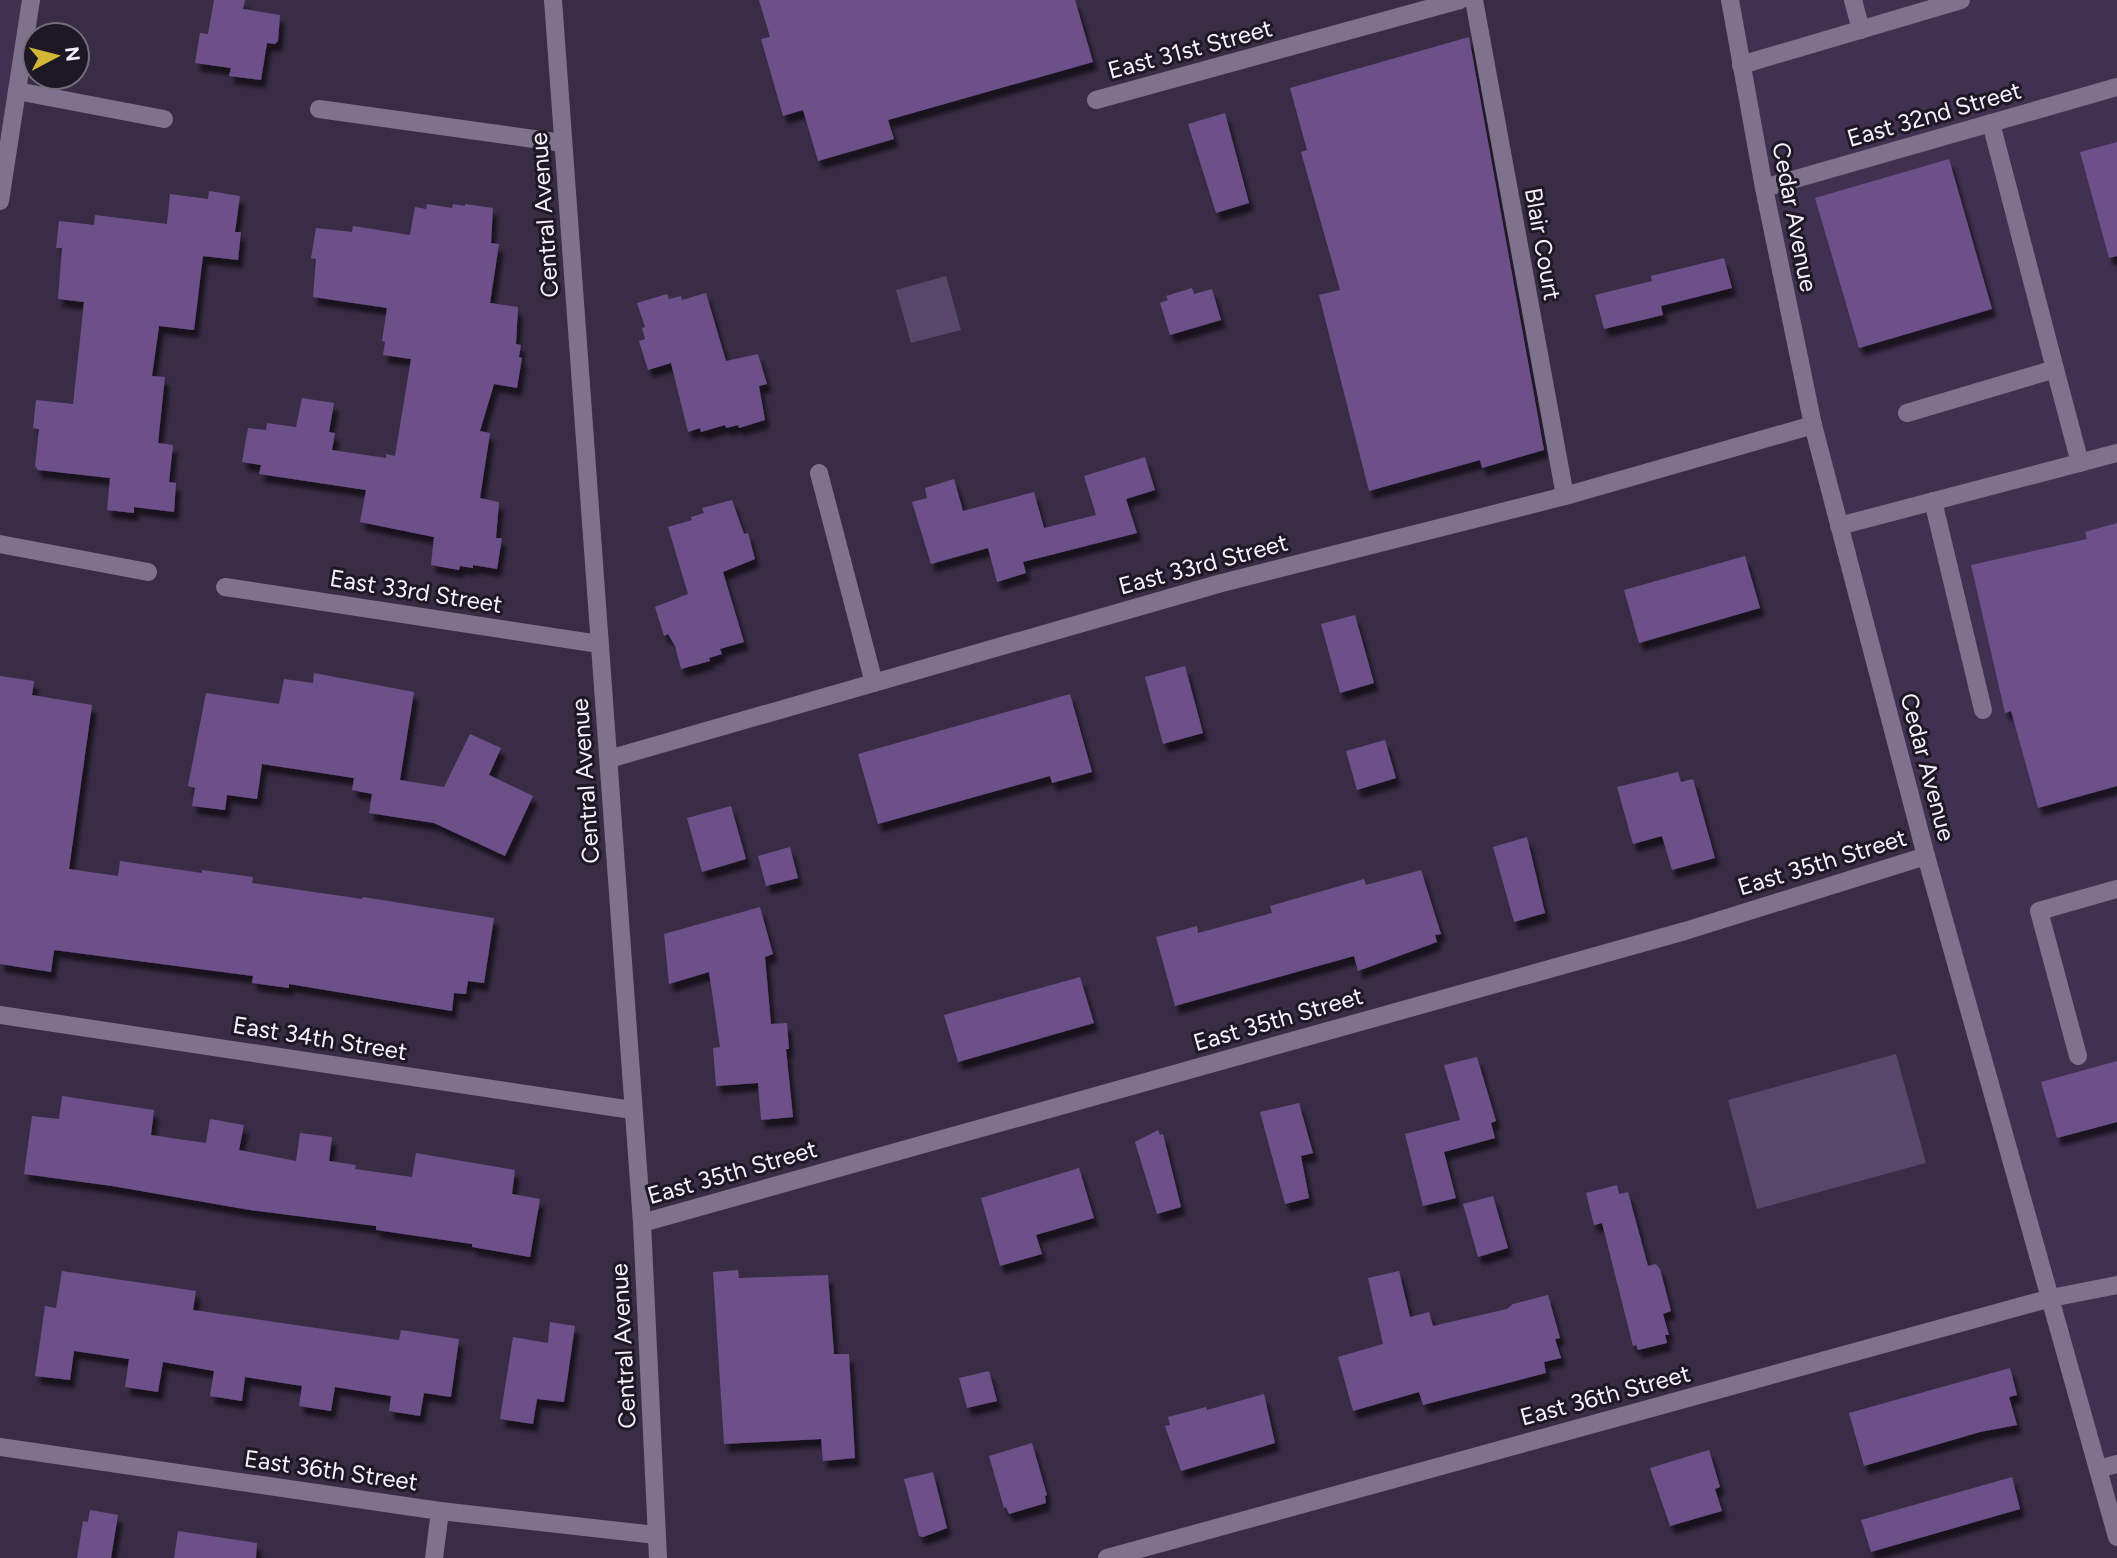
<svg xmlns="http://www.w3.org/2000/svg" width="2117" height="1558" font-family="Figtree,sans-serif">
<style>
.built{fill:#413151}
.green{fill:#58476a}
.building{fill:#6d508a;filter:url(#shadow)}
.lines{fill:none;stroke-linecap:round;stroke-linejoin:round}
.minor{stroke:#7f728d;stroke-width:18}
.labels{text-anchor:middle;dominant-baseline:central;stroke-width:6;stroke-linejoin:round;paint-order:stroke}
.street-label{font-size:24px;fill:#f5f0fd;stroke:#1d1823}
</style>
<defs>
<filter id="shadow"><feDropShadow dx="4.5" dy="8" stdDeviation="2" flood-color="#0009"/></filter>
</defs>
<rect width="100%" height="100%" fill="#392d46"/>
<!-- built -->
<g class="built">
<polygon points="0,0 31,0 0,201"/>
<polygon points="1730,0 2117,0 2117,1537 1813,425"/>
</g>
<!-- green -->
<g class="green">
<polygon points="946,276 961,330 911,343 896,290"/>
<polygon points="1896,1054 1926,1163 1757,1209 1728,1100"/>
</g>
<!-- building -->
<g class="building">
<polygon points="214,0 245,0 243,9 280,15 278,41 275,44 267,43 261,80 229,76 231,68 195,63 200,33 208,34"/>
<polygon points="759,0 1075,0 1093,62 888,120 894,139 818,161 803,110 783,116 761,39 770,37"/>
<polygon points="1469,37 1544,450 1482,468 1480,460 1369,491 1319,295 1340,290 1301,152 1307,150 1290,88"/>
<polygon points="1225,113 1249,203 1216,213 1188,124"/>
<polygon points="2117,142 2117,256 2109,258 2080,152"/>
<polygon points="1949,159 1992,309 1859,348 1815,198"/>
<polygon points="209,191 240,196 235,232 241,232 238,260 203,256 194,330 159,326 152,376 165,377 158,443 173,445 169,482 176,483 174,512 134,507 134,513 107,510 110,478 38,470 35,466 39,429 33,428 36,400 73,404 84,302 58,299 62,248 56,248 59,221 94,225 95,215 167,224 170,194 208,199"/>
<polygon points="427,204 452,208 453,204 465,206 465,204 493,208 491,243 499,244 490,303 518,307 516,344 521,345 519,357 522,358 517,388 494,384 480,431 490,433 480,498 499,502 496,538 502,538 497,569 473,565 473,568 460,566 459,570 431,565 434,537 360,522 366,490 259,474 261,465 242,462 248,428 266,430 267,423 296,427 302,398 334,403 329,432 335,433 332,450 386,458 386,454 395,456 411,359 383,355 385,342 382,341 387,308 313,297 316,259 311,258 316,228 352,232 353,226 410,235 415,207 426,209"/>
<polygon points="1724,258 1732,288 1661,306 1663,315 1604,329 1595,295 1652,281 1651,276"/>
<polygon points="1192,288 1194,294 1212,289 1221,320 1170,335 1160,303 1168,300 1166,296"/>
<polygon points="706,293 726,361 758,354 767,384 759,386 765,420 739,428 738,425 726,428 725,425 701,432 700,428 688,432 671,363 648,370 639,341 645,339 642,328 645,327 637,303 667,294 669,299 681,296 682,300"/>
<polygon points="1145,457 1155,490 1126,499 1137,533 1023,562 1026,573 997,582 988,548 931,564 912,502 927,498 925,488 954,479 963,511 1034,492 1044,528 1096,515 1084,476"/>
<polygon points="732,500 744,534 748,533 755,559 723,572 744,642 720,649 722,654 709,658 710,661 681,669 675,646 668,634 664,636 655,607 688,594 668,527 692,520 691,517 704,513 702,508"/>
<polygon points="2117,523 2117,786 2038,808 2011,711 2005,713 1971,565 2087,539 2085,532"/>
<polygon points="1745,556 1760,608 1639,643 1624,590"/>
<polygon points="1355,615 1374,683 1340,693 1321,624"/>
<polygon points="1185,666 1203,733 1163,744 1145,677"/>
<polygon points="314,673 414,692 400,780 444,787 470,734 501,748 489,775 533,796 505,856 434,823 369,813 372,794 352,790 354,778 262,764 257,799 227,795 225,810 192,806 195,788 188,786 206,693 279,704 284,679 313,683"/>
<polygon points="0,676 34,681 32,695 92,705 69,869 118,876 120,861 202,873 202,870 253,877 252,883 362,899 363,897 494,918 484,983 468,981 466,994 454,993 452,1011 289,984 289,988 252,983 253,976 54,950 51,972 0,964"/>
<polygon points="1070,694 1092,772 1052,783 1050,776 878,824 858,754"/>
<polygon points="1385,740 1396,778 1357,790 1346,751"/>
<polygon points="1678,772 1681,782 1693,779 1715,858 1672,870 1662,836 1633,844 1617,787"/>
<polygon points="731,806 746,859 702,872 687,818"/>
<polygon points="1527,837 1545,913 1514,922 1493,847"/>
<polygon points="790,847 798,878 766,886 758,856"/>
<polygon points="1421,870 1441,934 1435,935 1437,942 1358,971 1354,956 1175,1006 1156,937 1197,926 1198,933 1272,913 1270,906 1364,879 1366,885"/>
<polygon points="760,907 773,954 765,957 771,1024 787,1023 789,1049 786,1049 793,1117 761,1120 758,1083 716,1086 713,1048 720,1047 709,972 669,984 664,934"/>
<polygon points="1080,977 1094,1023 958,1062 944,1015"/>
<polygon points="1477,1057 1496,1121 1491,1123 1495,1138 1444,1152 1456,1198 1423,1206 1405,1134 1460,1120 1444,1065"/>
<polygon points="2117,1061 2117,1122 2057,1138 2041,1082"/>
<polygon points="62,1096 154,1110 151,1135 206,1143 210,1119 244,1125 239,1150 296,1161 300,1133 332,1137 329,1161 356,1165 355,1169 412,1177 416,1153 515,1170 512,1194 540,1199 530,1257 472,1247 472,1244 376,1230 376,1226 250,1210 112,1186 24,1174 32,1116 59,1119"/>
<polygon points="1299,1103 1313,1153 1301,1156 1309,1198 1285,1204 1260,1112"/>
<polygon points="1158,1130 1160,1135 1163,1134 1181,1207 1157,1214 1135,1142"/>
<polygon points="1079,1168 1094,1218 1036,1235 1042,1254 1000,1266 981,1198"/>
<polygon points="1617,1185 1619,1194 1628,1192 1648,1266 1656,1264 1660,1269 1671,1311 1663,1314 1669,1335 1665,1335 1667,1343 1638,1350 1636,1345 1633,1346 1602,1223 1594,1225 1586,1193"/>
<polygon points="1493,1196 1508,1248 1478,1257 1463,1204"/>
<polygon points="738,1270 739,1278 828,1275 834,1354 849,1354 855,1458 823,1461 821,1439 724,1444 713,1272"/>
<polygon points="62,1271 196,1291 193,1310 399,1340 401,1330 459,1339 451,1397 424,1393 420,1416 389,1411 391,1396 335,1387 331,1411 299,1406 302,1386 245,1377 242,1401 210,1396 214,1371 163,1362 158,1392 125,1387 129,1359 74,1351 70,1380 35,1376 45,1306 56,1308"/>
<polygon points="1399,1271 1410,1317 1429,1312 1433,1326 1507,1309 1513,1304 1548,1295 1560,1338 1555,1339 1561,1358 1544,1362 1546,1373 1423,1405 1419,1392 1353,1411 1338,1357 1383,1344 1368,1278"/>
<polygon points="550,1322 575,1326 564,1402 537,1399 533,1424 500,1419 513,1337 548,1343"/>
<polygon points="2010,1368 2017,1395 2009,1397 2017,1425 1980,1432 1864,1466 1849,1413"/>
<polygon points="989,1371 997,1401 967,1408 959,1378"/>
<polygon points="1264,1394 1275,1443 1181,1471 1165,1426 1170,1425 1168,1417 1206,1407 1207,1410"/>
<polygon points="1032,1443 1047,1495 1045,1496 1046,1503 1009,1514 1006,1507 1004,1508 989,1456"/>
<polygon points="1709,1450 1720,1487 1715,1489 1722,1511 1670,1526 1650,1468"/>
<polygon points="933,1472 947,1528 923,1537 919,1536 904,1479"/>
<polygon points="2012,1477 2020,1509 1871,1552 1861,1520"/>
<polygon points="90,1510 118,1515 111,1558 77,1558 83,1521 88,1522"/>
<polygon points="178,1531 257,1543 256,1558 174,1558"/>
</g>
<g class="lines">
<!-- minor -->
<g class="minor">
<polyline points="553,0 642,1223 658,1558"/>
<polyline points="1474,0 1565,496"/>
<polyline points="1730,0 1764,188 1813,425 1926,856 2117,1537"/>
<polyline points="1853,0 1861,30"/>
<polyline points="1741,65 1961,0"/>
<polyline points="17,91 164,119"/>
<polyline points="1096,100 1460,0"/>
<polyline points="319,109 563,143"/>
<polyline points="1764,188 2117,87"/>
<polyline points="0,201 31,0"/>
<polyline points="2055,369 2080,463"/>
<polyline points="1907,413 2055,369 1991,123"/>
<polyline points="819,473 874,683"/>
<polyline points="1933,501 1983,710"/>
<polyline points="1839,526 2117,453"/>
<polyline points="0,544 148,572"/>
<polyline points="225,587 599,644"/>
<polyline points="609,759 1218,584 1565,496 1813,425"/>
<polyline points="0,1015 632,1110"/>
<polyline points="2078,1056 2039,911 2117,889"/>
<polyline points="642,1223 1685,931 1926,856"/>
<polyline points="0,1447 440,1511 656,1535"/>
<polyline points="2098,1469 2117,1464"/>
<polyline points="434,1558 440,1511"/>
<polyline points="1107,1558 2051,1298 2117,1285"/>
</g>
</g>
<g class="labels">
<!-- street labels -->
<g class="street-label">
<text transform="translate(1190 49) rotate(-15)">East 31st Street</text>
<text transform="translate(1934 114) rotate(-16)">East 32nd Street</text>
<text transform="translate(544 215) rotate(-94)">Central Avenue</text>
<text transform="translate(1795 217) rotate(79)">Cedar Avenue</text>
<text transform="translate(1543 244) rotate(80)">Blair Court</text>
<text transform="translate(1203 564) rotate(-15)">East 33rd Street</text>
<text transform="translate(416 591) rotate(9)">East 33rd Street</text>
<text transform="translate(1928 767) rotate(75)">Cedar Avenue</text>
<text transform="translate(585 781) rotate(-94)">Central Avenue</text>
<text transform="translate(1822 862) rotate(-17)">East 35th Street</text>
<text transform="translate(1278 1019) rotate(-16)">East 35th Street</text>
<text transform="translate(320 1038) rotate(9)">East 34th Street</text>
<text transform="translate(732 1172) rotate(-16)">East 35th Street</text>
<text transform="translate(623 1346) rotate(-93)">Central Avenue</text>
<text transform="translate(1605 1395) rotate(-15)">East 36th Street</text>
<text transform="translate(331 1470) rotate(8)">East 36th Street</text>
</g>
</g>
<!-- north arrow -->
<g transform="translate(56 56) rotate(83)"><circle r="33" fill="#1d1823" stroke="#736e7a" stroke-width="2"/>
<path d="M0-5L12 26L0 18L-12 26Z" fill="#d3b635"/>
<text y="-10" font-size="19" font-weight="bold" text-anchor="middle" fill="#f5f0fd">N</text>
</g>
</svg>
